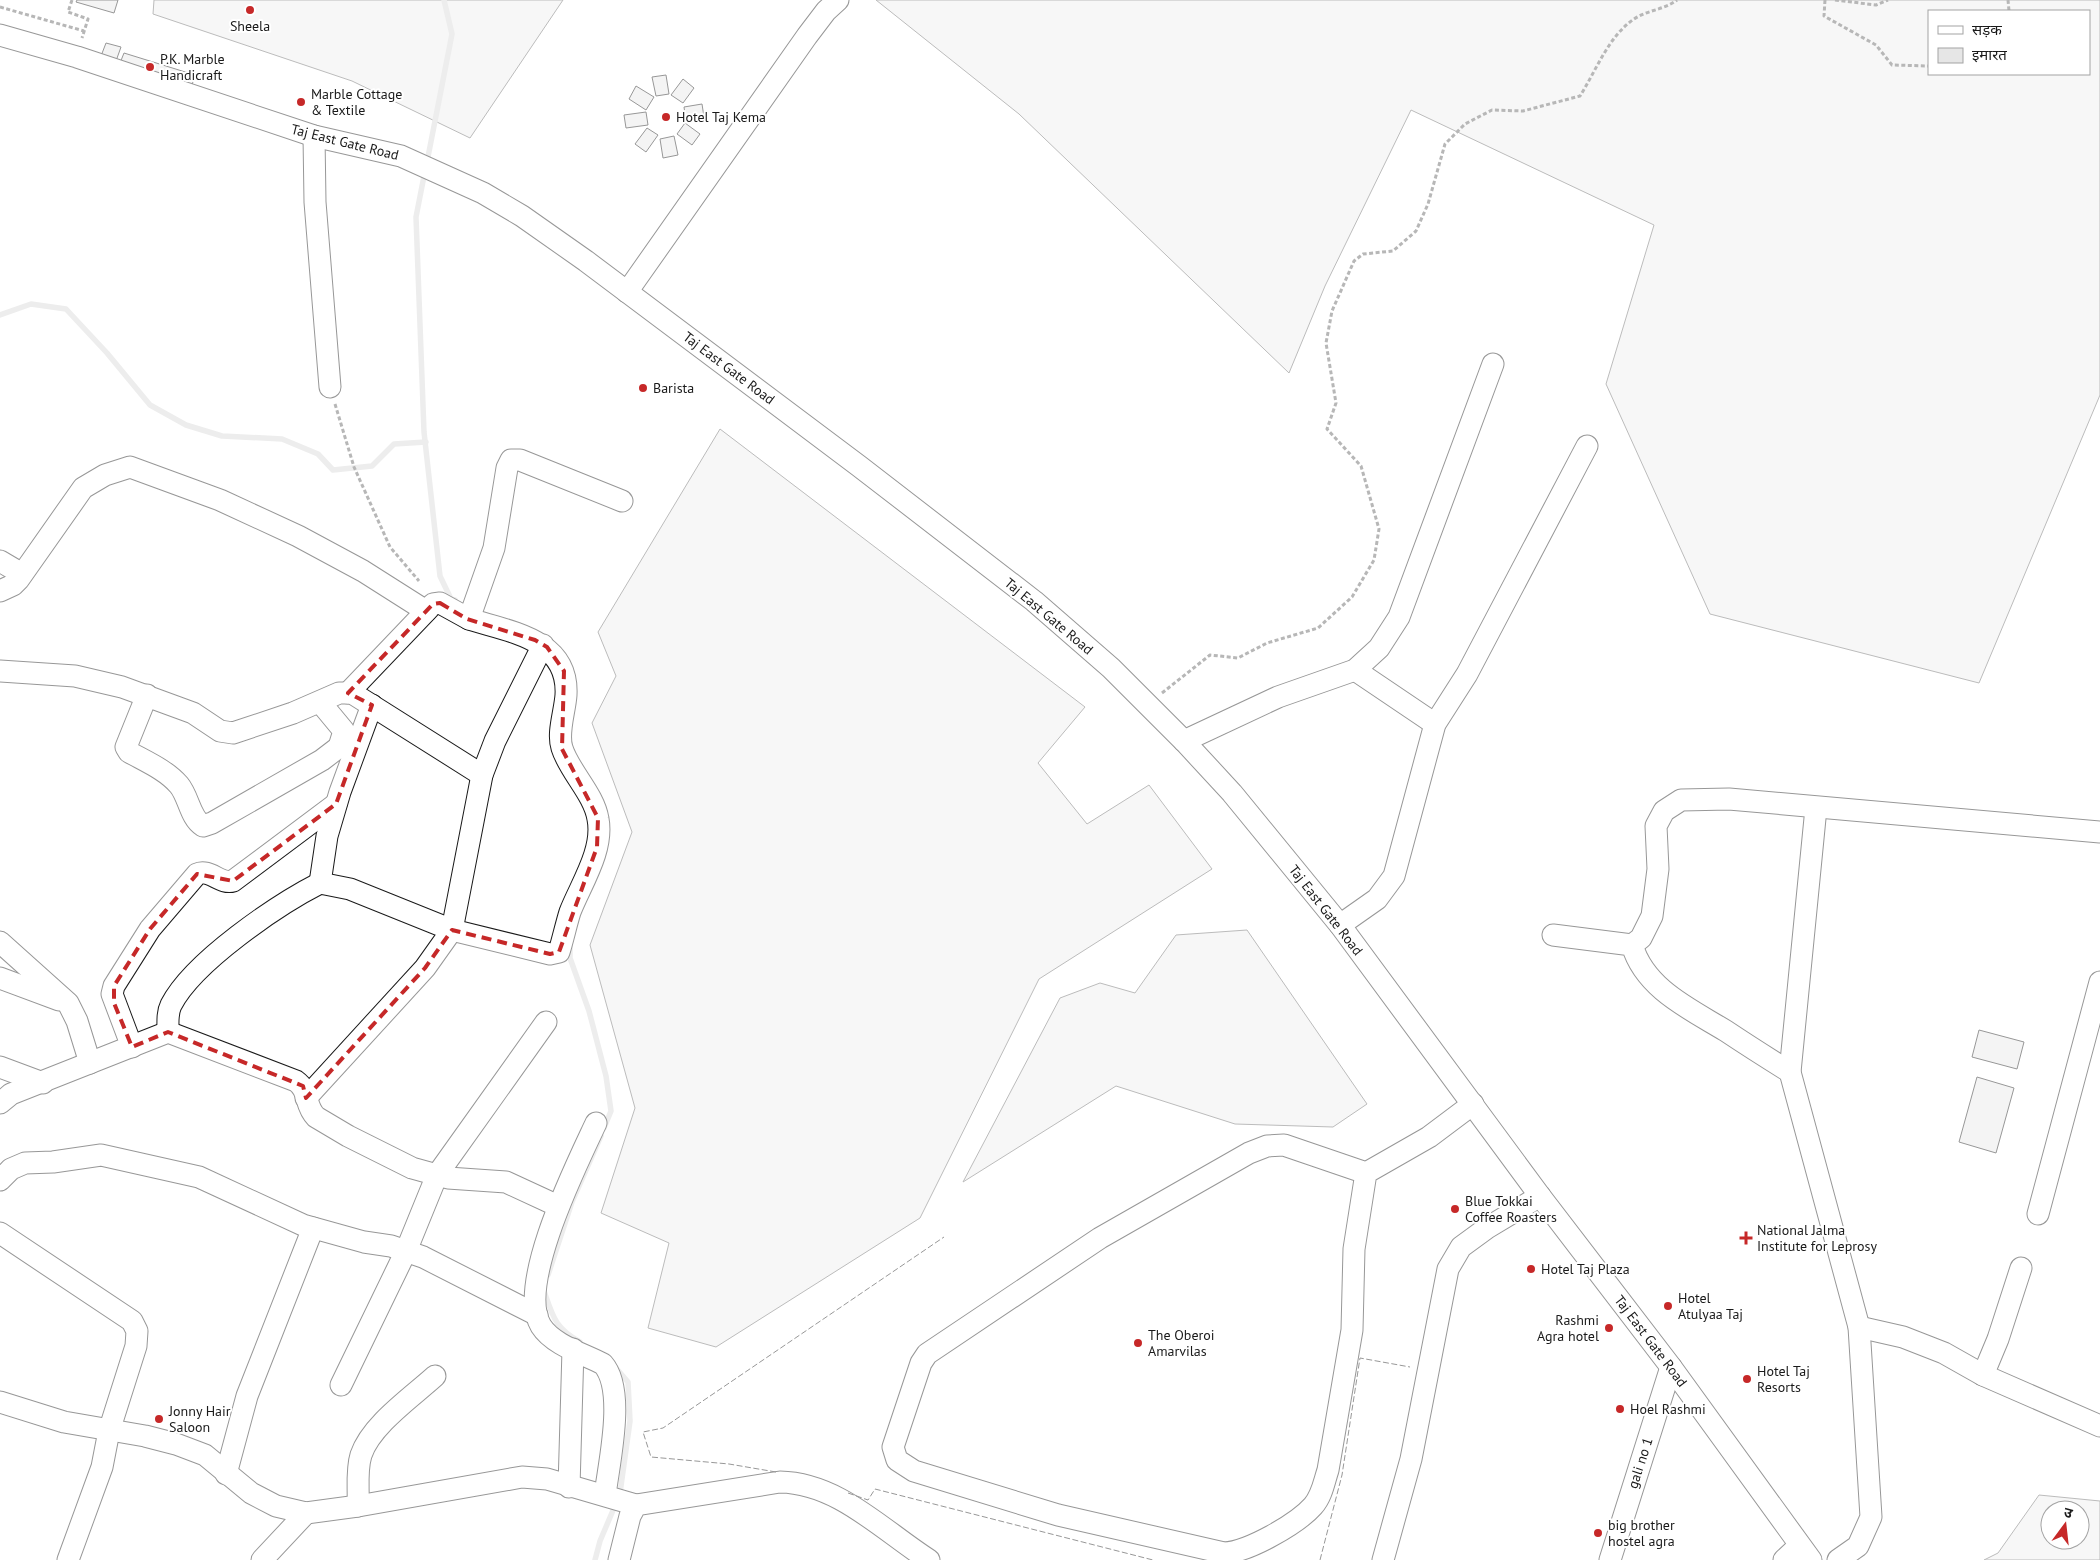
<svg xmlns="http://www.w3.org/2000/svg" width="2100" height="1560" font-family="'PT Sans','Noto Sans Devanagari',sans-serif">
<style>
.built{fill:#ededed;stroke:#6a6a6a;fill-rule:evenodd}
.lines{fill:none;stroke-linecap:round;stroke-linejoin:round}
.stream{stroke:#d7d7d7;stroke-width:5.5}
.building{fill:#e6e6e6;stroke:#1a1a1a}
.minor-casing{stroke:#1a1a1a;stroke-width:23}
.path{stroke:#5f5f5f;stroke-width:3;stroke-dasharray:4 2.5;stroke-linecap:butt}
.minor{stroke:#fff;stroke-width:21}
.fence{stroke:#1a1a1a;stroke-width:1;stroke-dasharray:6 2.5;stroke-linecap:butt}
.marked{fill:none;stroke:#c62828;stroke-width:4;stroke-dasharray:10 6;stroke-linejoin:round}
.poi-dot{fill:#c62828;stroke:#fff;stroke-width:2}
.labels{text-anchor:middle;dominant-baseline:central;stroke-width:4;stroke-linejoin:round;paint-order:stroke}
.poi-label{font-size:14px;fill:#1a1a1a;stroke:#fff;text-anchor:start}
.street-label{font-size:14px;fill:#1a1a1a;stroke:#fff}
</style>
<rect width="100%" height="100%" fill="#fff"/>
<!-- built -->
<g class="built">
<polygon points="154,0 563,0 470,138 352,81 153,14"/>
<path d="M876,0H2100V395L1979,683L1710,614L1606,384L1654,225L1411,110L1325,286L1289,373L1019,114ZM1929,11H2089V74H1929Z"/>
<polygon points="720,429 1085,707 1038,763 1087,824 1149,785 1212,869 1039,979 920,1218 716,1347 648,1328 669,1243 601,1213 635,1108 590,945 632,832 592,723 616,676 598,632"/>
<polygon points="1247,930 1367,1104 1333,1127 1235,1124 1116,1086 963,1182 1060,998 1100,983 1135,993 1176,935"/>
<path d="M2039,1495L2100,1501V1560H1984L1998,1553ZM2050,1510H2080V1540H2050Z"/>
</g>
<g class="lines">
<!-- stream -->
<g class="stream">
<polyline points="427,162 452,34 444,0"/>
<polyline points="425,171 416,217 424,432 440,576 451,599 455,600"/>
<polyline points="0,315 31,304 66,309 107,353 150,405 186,425 222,436 282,439 318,454 333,470 372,466 394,444 426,442"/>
<polyline points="570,947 570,958 589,1011 606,1076 611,1111 604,1128"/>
<polyline points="548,1275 572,1202 601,1136"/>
<path d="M544,1291C553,1317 555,1328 580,1342"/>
<polyline points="616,1368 628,1382 630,1421 620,1493"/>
<polyline points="595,1560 600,1541 614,1508"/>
</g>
</g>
<!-- building -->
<g class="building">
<polygon points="77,0 118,0 114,13 76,2"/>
<polygon points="106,43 121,47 116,61 101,56"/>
<polygon points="124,53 195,75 192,85 120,63"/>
<polygon points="666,75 669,94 656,96 652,77"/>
<polygon points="683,79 694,88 683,103 671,95"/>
<polygon points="636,86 654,97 646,110 629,99"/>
<polygon points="702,104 704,117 686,121 684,107"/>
<polygon points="646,112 648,125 626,128 624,115"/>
<polygon points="685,123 700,134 692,145 677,134"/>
<polygon points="647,128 658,135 646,152 635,144"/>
<polygon points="674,136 678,155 663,158 660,139"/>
<polygon points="1979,1030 2024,1042 2017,1069 1972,1057"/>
<polygon points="1977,1077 2014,1088 1996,1153 1959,1142"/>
</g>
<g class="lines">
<defs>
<g id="minor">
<polyline points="0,35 77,57 314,136 401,156 483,193 522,216 586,261 859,466 1034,601 1111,668 1184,741 1232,793 1340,925 1540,1196 1671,1367 1811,1560"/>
<polyline points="314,136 315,202 330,387"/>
<polyline points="627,292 807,36 826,11 838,0"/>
<polyline points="0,561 22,574"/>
<polyline points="0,591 13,585 19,579 83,488 105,475 130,467 220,500 298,536 363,571 426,611"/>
<polyline points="1355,670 1435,724"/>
<polyline points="0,671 75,676 122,687 193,713 220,731 233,733 293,713 339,693 352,693 482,775"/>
<polyline points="348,693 433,604 440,603 469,619 494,548 507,468 511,460 520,460 622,501"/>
<path d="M147,695L126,747L129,752C147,762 166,770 179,785C189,797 190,818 203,826L212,823L322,760L339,747L344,731L320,702"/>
<polyline points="1184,741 1278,697 1355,670 1379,648 1399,617 1493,364"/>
<polyline points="1816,808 1790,1072 1859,1327 1871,1517 1858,1546 1838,1560"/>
<polyline points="320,883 327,836 340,792 372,705"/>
<polyline points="1340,925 1377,899 1394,876 1435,724 1467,674 1587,446"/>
<path d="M1553,935L1632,945C1645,989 1690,1009 1726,1031C1747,1045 1769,1059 1790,1072"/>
<polyline points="0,942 68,1003 77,1021 90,1063"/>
<polyline points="1632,945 1641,938 1652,916 1658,869 1656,826 1664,811 1681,800 1729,799 2100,832"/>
<polyline points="0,978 59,1000"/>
<path d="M168,1032C168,1023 167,1013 171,1005C193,962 277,905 320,883L350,889L452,930L550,954L559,952C563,939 566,925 570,912C581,884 604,850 598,819C594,794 569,771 562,748C557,733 565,711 566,695C569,639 510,632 469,619"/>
<path d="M132,1047L112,994L114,986L150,929L197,874C209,868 221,885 233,881L336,804"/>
<polyline points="0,1067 43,1083"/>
<polyline points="306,1098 425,968 452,930 482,775 495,741 543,645"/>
<path d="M0,1103L11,1094L168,1032L296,1081C310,1091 304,1105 316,1117L348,1136L412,1168L448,1178L506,1182L558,1206"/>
<path d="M596,1123C577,1164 516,1285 541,1326C553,1345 584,1354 603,1364C626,1390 609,1462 605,1495"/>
<path d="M1366,1173L1354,1249L1352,1330L1328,1470C1324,1482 1322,1496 1313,1506C1297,1524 1248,1552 1224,1553L1058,1515L914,1471L897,1460L893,1447L921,1363L927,1354L1100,1238L1249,1153L1267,1146L1284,1145L1366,1173L1429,1137L1473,1104"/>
<polyline points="0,1180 11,1169 25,1163 53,1162 101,1155 199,1177 303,1225 364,1242 391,1246 423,1257 537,1315"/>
<polyline points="2038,1214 2100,982"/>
<polyline points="0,1233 132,1321 137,1331 136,1346 109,1431 102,1467 68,1560"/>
<polyline points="1859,1327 1903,1337 1944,1353 1983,1375 2100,1426"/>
<polyline points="1983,1375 1998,1339 2021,1268"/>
<polyline points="341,1385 406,1251 437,1175 546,1022"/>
<polyline points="0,1402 64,1422 145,1436 176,1444 205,1455 251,1493 276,1506 306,1513 358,1506 522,1477 547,1479 636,1505"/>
<polyline points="226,1474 247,1396 313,1228"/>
<polyline points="569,1487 573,1349"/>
<path d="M358,1506C359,1490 356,1471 361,1455C371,1425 412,1397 435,1376"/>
<polyline points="262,1560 306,1513"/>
<path d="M619,1560L630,1516L636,1505L780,1482C838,1483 882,1530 929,1560"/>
<polyline points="1383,1560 1411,1459 1448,1269 1461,1247 1487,1228 1540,1196"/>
<polyline points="1610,1560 1671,1367"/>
<polyline points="1784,1560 1799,1546"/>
</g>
</defs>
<!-- minor casing -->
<use href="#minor" class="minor-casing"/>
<!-- path -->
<g class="path">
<polyline points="72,0 68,12 88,19 82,38"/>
<polyline points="1825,0 1824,16 1876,45 1892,65 1929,66"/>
<polyline points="1835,0 1876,5 1888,0"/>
<polyline points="2008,0 2009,11"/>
<polyline points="0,7 84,31"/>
<polyline points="335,404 354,467 390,547 419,581"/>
<path d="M1162,693L1210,655L1238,658L1267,643L1318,628L1352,597L1374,560L1379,529L1361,466L1327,429L1336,403L1326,343L1332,311L1354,261L1363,254L1393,251L1416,231L1428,204L1445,144L1465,124L1492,110L1523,111L1580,96C1597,69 1608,37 1634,19C1647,10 1664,10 1677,0"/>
</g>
<!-- minor -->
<use href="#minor" class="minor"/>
<!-- fence -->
<g class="fence">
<polyline points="776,1472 729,1464 651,1457 643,1432 663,1428 944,1237"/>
<polyline points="848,1493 868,1500 875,1489 1153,1560"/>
<polyline points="1320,1560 1342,1475 1360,1358 1410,1367"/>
</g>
</g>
<!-- marked area -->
<path d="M0 0H2100V1560H0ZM440,603L467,619L535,640L547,647L564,671L562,749L598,818L597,847L559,952L550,954L452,930L425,968L306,1098L303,1086L168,1032L132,1047L114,1003V986L150,929L197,874L233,881L336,804L372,705L348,693L433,604Z" fill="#fff" fill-opacity=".55" fill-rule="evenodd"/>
<path class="marked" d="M440,603L467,619L535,640L547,647L564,671L562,749L598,818L597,847L559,952L550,954L452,930L425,968L306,1098L303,1086L168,1032L132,1047L114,1003V986L150,929L197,874L233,881L336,804L372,705L348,693L433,604Z"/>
<!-- markers -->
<g class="poi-dot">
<circle cx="250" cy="10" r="5"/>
<circle cx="150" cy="67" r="5"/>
<circle cx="301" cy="102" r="5"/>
<circle cx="666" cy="117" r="5"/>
<circle cx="643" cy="388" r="5"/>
<circle cx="1455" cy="1209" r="5"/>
<path d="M1743.5 1230.5h5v5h5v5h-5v5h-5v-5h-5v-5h5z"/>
<circle cx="1531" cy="1269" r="5"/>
<circle cx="1668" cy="1306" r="5"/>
<circle cx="1609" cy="1328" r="5"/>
<circle cx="1138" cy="1343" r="5"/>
<circle cx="1747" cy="1379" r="5"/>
<circle cx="1620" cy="1409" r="5"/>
<circle cx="159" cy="1419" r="5"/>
<circle cx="1598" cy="1533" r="5"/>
</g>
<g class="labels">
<!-- poi labels -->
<g class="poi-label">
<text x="250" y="26" text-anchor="middle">Sheela</text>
<text x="160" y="59">P.K. Marble<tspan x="160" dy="16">Handicraft</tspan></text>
<text x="311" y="94">Marble Cottage<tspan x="311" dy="16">&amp; Textile</tspan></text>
<text x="676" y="117">Hotel Taj Kema</text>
<text x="653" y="388">Barista</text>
<text x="1465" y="1201">Blue Tokkai<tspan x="1465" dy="16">Coffee Roasters</tspan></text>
<text x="1757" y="1230">National Jalma<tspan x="1757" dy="16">Institute for Leprosy</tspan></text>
<text x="1541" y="1269">Hotel Taj Plaza</text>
<text x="1678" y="1298">Hotel<tspan x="1678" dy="16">Atulyaa Taj</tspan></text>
<text x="1599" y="1320" text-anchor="end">Rashmi<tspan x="1599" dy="16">Agra hotel</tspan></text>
<text x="1148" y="1335">The Oberoi<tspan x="1148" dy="16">Amarvilas</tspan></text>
<text x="1757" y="1371">Hotel Taj<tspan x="1757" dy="16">Resorts</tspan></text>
<text x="1630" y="1409">Hoel Rashmi</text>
<text x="169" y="1411">Jonny Hair<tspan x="169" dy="16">Saloon</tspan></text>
<text x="1608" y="1525">big brother<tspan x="1608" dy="16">hostel agra</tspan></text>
</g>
<!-- street labels -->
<g class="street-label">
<text transform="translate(345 142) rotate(14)">Taj East Gate Road</text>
<text transform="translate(729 368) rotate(37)">Taj East Gate Road</text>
<text transform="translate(1049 616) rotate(40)">Taj East Gate Road</text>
<text transform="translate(1326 910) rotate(52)">Taj East Gate Road</text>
<text transform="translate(1651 1341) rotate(53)">Taj East Gate Road</text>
<text transform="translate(1640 1463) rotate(-72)">gali no 1</text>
</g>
</g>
<!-- legend -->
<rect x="1928" y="10" width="162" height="65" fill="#ffffff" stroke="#a3a3a3"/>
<rect x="1938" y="26" width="25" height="8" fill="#ffffff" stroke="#a3a3a3"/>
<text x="1972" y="35" font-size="15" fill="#1a1a1a">सड़क</text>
<rect x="1938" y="48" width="25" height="15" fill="#e6e6e6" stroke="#a3a3a3"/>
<text x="1972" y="60" font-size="15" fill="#1a1a1a">इमारत</text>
<!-- north arrow -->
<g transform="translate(2065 1525) rotate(15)"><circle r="24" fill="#ffffff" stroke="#a3a3a3"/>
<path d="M0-4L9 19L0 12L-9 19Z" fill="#c62828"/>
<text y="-8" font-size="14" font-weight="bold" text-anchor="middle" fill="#1a1a1a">उ</text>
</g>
</svg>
